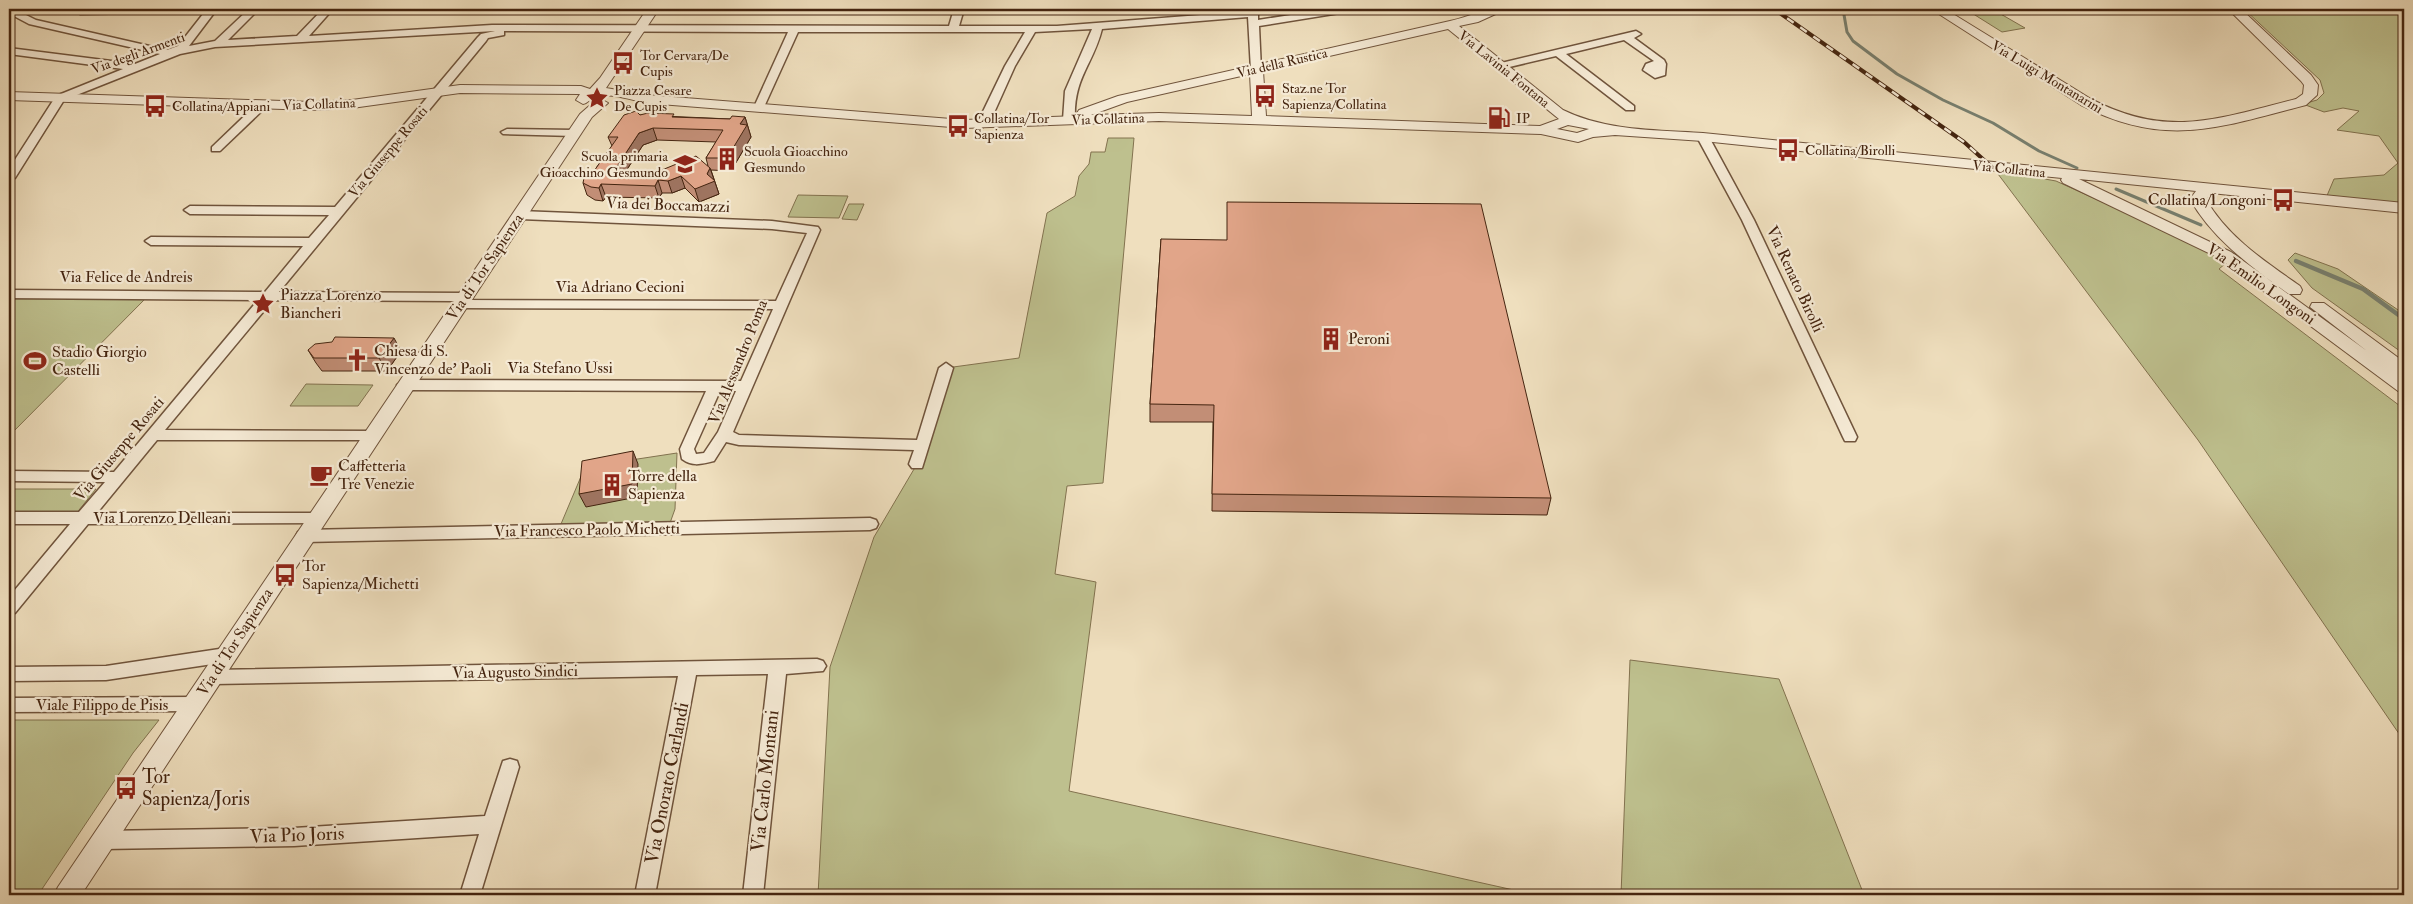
<svg xmlns="http://www.w3.org/2000/svg" width="2413" height="904" font-family="'IM FELL Double Pica',serif">
<style>
.green{fill:#bec08e;stroke:#82724f}
.lines{fill:none;stroke-linecap:round;stroke-linejoin:round}
.stream-far1{stroke:#788070;stroke-width:3}
.stream{stroke:#788070;stroke-width:4.5}
.minor-casing{stroke:#70543c;stroke-width:3}
.tertiary-casing{stroke:#70543c;stroke-width:2}
.minor{fill:#f5ead5;fill-rule:evenodd}
.tertiary{fill:#f5ead5;fill-rule:evenodd}
.rail-casing{stroke:#452510;stroke-width:4}
.rail{stroke:#f5ead5;stroke-width:2.5;stroke-dasharray:8;stroke-linecap:butt}
.wall{fill:#c28e76;stroke:#452510;fill-rule:evenodd}
.shaded-wall{fill:#9e7460;stroke:#452510}
.building{fill:#e1a589;stroke:#452510}
.labels{text-anchor:middle;dominant-baseline:central;stroke-width:4.5;stroke-linejoin:round;paint-order:stroke}
.far-street-label{font-size:14px;fill:#452510;stroke:#f5ead5}
.far-poi-label{font-size:14px;fill:#452510;stroke:#f5ead5;text-anchor:start}
.poi-label{font-size:16px;fill:#452510;stroke:#f5ead5;text-anchor:start}
.street-label{font-size:16px;fill:#452510;stroke:#f5ead5}
.near-poi-label{font-size:19px;fill:#452510;stroke:#f5ead5;text-anchor:start}
.near-street-label{font-size:19px;fill:#452510;stroke:#f5ead5}
</style>
<rect width="100%" height="100%" fill="#efdfbe"/>
<filter id="stains"><feTurbulence type="fractalNoise" baseFrequency=".004" numOctaves="4"/><feColorMatrix values="0 0 0 0 .2 0 0 0 0 .09 0 0 0 0 .02 0 0 0 .5 -.17"/></filter>
<radialGradient id="worn" r=".72"><stop offset=".6" stop-color="#630" stop-opacity="0"/><stop offset="1" stop-color="#630" stop-opacity=".3"/></radialGradient>
<!-- green -->
<g class="green">
<polygon points="1974,9 1992,9 2025,28 2002,32 1967,10"/>
<polygon points="2244,9 2404,9 2404,206 2326,198 2334,179 2384,175 2398,163 2379,136 2337,130 2359,111 2343,108 2324,112 2303,104 2317,100 2324,93 2320,80"/>
<polygon points="1108,138 1134,138 1103,483 1067,486 1055,574 1096,582 1069,791 1536,895 818,895 830,667 874,537 917,464 946,368 1019,358 1047,213 1075,196 1079,176 1089,164 1091,152 1105,152"/>
<polygon points="1995,170 2056,181 2204,248 2226,263 2219,269 2404,409 2404,741 2198,440"/>
<polygon points="798,195 848,196 839,218 788,217"/>
<polygon points="849,204 864,204 857,220 842,219"/>
<polygon points="2295,253 2338,269 2404,314 2404,354 2312,288 2288,260"/>
<polygon points="146,298 9,436 9,299"/>
<polygon points="306,384 373,385 358,406 290,406"/>
<polygon points="677,453 675,509 670,523 561,524 585,467"/>
<polygon points="9,489 96,489 75,515 9,515"/>
<polygon points="1630,660 1779,679 1864,895 1621,895"/>
<polygon points="9,720 159,720 133,753 38,895 9,895"/>
</g>
<g class="lines">
<!-- stream-far1 -->
<g class="stream-far1">
<polyline points="1843,9 1847,32 1853,41 1897,74 1943,100 1993,123 2039,151 2077,168"/>
<polyline points="2116,189 2201,225"/>
</g>
<!-- stream -->
<polyline class="stream" points="2296,261 2363,289 2404,319"/>
<defs>
<g id="minor">
<polygon points="83,9 205,9 200,12 80,14 78,12"/>
<path d="M207,9H217L189,46L215,41L249,9H259L228,40L297,36L323,9H333L309,36L492,25L949,26L954,9H964L959,26H1057L1253,11L1258,14V20L1329,9H1351L1346,12L1259,26L1261,70L1256,73L1251,70L1248,17L1102,29C1093,65 1073,78 1075,120L1069,123L1063,120L1065,91L1092,29L1035,32L1015,66L989,124L983,127L977,124L1005,66L1025,32H798L764,107L759,110L754,107L788,32L504,31V35L488,38L486,41L279,292L464,293L471,297L468,300L776,301L807,233L772,229L520,219L514,215L520,211L772,221L818,227L820,230L733,432L739,435L917,440L939,368L946,363L953,368L922,468H912L909,464L914,450L739,445L726,442L714,461C701,464 693,467 682,459L680,449L706,391L404,390L397,385L404,380L741,381L773,309L460,308L453,304L456,301L273,300L165,430L371,431L376,432L378,436L376,440H157L97,513H315L321,515L323,519L321,523L88,524L15,613L9,614V597L70,524H9V512H79L105,482L9,481V471L114,472L258,300L9,298V290L265,292L303,246L151,245L145,241L151,237L309,238L329,215L190,214L184,210L190,206L335,207L478,37L481,34L495,31L215,47L180,54L64,100L15,178L9,181V169L56,96L123,69L9,54V48L135,64L160,54L29,24L12,15V11H18L36,20L167,50L178,46ZM720,391H736L718,432L704,453L696,454L694,449Z"/>
<polygon points="1636,31 1641,34 1634,38 1664,60 1666,64 1665,75 1655,78 1643,70 1646,64 1654,61 1624,40 1566,54 1634,106 1634,110 1626,110 1556,56 1501,69 1496,66 1497,64"/>
<polygon points="262,102 267,105 266,107 220,151 212,151 212,147 258,103"/>
<polygon points="507,129 574,130 580,133 574,136 503,134 501,132"/>
<polygon points="1703,134 1709,137 1754,220 1857,437 1855,441 1845,441 1843,437 1742,220 1697,137"/>
<polygon points="870,518 876,520 878,524 876,528 870,530 304,542 298,540 296,536 298,532 304,530"/>
<polygon points="226,648 232,650 235,655 232,660 226,662 106,680 9,681 9,667 106,666"/>
<polygon points="817,659 823,661 826,666 823,671 786,674 763,895 743,895 768,674 696,675 655,895 635,895 678,676 213,684 207,682 204,677 207,672 213,670"/>
<polygon points="195,697 201,699 204,704 201,709 195,711 9,712 9,698"/>
<polygon points="510,759 517,761 519,767 480,895 460,895 479,834 294,846 102,849 95,846 92,840 95,834 102,831 294,828 485,816 501,767 503,761"/>
</g>
<g id="tertiary">
<path d="M647,9H659L606,88L647,95L964,120L1079,116L1077,113L1079,110L1118,96L1450,21C1468,17 1483,9 1502,9L1500,12L1478,22L1459,26L1563,110C1606,131 1656,130 1703,133L2404,203V213L2211,193L2206,199C2226,236 2266,262 2300,286L2302,290L2300,294H2288C2252,267 2212,239 2190,199L2196,191L2079,179L2231,252L2367,351L2310,307L2312,303H2324L2404,362V376L2398,374L2404,378V393L2398,391L2219,258L2063,183L2061,180L2062,178L1703,141L1615,135L1593,137L1578,142L1541,134L1159,121L964,128L647,103C631,100 612,93 596,96C590,98 589,103 583,104L576,100L580,94L460,93L352,108L312,110L9,100V92L312,102L352,100L460,85L581,86L590,89L600,78ZM1448,29L1559,119L1540,126L1266,116L1263,71ZM1250,74L1252,116L1159,113L1091,115L1127,102ZM1568,125L1589,129L1577,133L1557,129Z"/>
<path d="M1931,9H1945L2091,99C2168,139 2217,119 2296,99L2303,94L2304,85L2301,81L2228,9H2241L2311,75L2318,85L2317,95L2306,105C2220,127 2166,149 2081,105Z"/>
<polygon points="601,99 608,103 592,117 81,895 54,895 58,887 580,114 596,100"/>
</g>
</defs>
<!-- minor casing -->
<use href="#minor" class="minor-casing"/>
<!-- tertiary casing -->
<use href="#tertiary" class="tertiary-casing"/>
<!-- minor -->
<use href="#minor" class="minor"/>
<!-- tertiary -->
<use href="#tertiary" class="tertiary"/>
<defs>
<polyline id="rail" points="1774,9 1964,142 1995,170"/>
</defs>
<!-- rail casing -->
<use href="#rail" class="rail-casing"/>
<!-- rail -->
<use href="#rail" class="rail"/>
</g>
<!-- wall -->
<g class="wall">
<path d="M640,115L730,119L745,117L751,137L731,171L711,170L719,194L699,202L685,188L672,193H662L659,198L606,197L603,201L595,200L587,195L583,183L594,171L612,146L608,137ZM657,140L716,142L706,158L708,166L657,172L626,171L643,145Z"/>
<polygon points="1161,239 1551,498 1547,515 1212,511 1213,422 1150,422 1150,404"/>
<polygon points="308,350 401,351 387,371 322,371 316,363"/>
</g>
<!-- shaded-wall -->
<g class="shaded-wall">
<polygon points="745,117 751,137 731,171 727,158 740,124"/>
<polygon points="653,128 657,140 643,145 618,183 614,171 639,133"/>
<polygon points="710,168 719,194 699,202 695,189 707,174"/>
<polygon points="681,176 685,188 672,193 668,181"/>
<polygon points="658,180 662,193 659,198 655,186"/>
<polygon points="601,184 606,197 603,201 599,188"/>
<polygon points="394,338 401,351 387,371 379,358"/>
<polygon points="633,451 638,464 637,497 586,507 579,494"/>
</g>
<!-- building -->
<g class="building">
<polygon points="636,111 640,115 648,113 674,114 672,117 730,119 732,116 745,117 740,124 747,125 727,158 706,158 723,130 653,128 639,133 614,171 657,172 696,156 710,168 707,174 715,181 695,189 681,176 668,181 658,180 655,186 601,184 599,188 591,187 583,183 584,178 589,171 594,171 618,137 608,137 624,115"/>
<polygon points="1227,202 1481,204 1551,498 1212,494 1214,405 1150,404 1161,239 1227,240"/>
<polygon points="335,337 394,338 379,358 314,358 308,350 315,344 332,342"/>
<polygon points="633,451 632,484 579,494 582,461"/>
</g>
<!-- icons -->
<defs>
<symbol id="bus-bare" viewBox="-9 -9 18 18"><path d="M-5-6H5V4H4V6H2V4H-2V6H-4V4H-5ZM-3.5-4V0h7V-4ZM-3.5 1.2v1.5H-2V1.2ZM2 1.2v1.5H3.5V1.2Z" fill="#8f2418" stroke="#f5ead5" stroke-width="2.5" paint-order="stroke"/></symbol>
<symbol id="sight-bare" viewBox="-9 -9 18 18"><path d="M0-6L1.8-2.2L6-1.7L2.9 1.2L3.7 5.4L0 3.3L-3.7 5.4L-2.9 1.2L-6-1.7L-1.8-2.2Z" fill="#8f2418" stroke="#f5ead5" stroke-width="2.5" paint-order="stroke"/></symbol>
<symbol id="fuel-bare" viewBox="-9 -9 18 18"><path d="M-5.5-6h7V0h2V4h1.3V-2.5L3-4.5l.8-.8L6-3V5H2.5V1h-1V6h-7ZM-4.2-4.7v3.2H.2V-4.7Z" fill="#8f2418" stroke="#f5ead5" stroke-width="2.5" paint-order="stroke"/></symbol>
<symbol id="building-bare" viewBox="-9 -9 18 18"><path d="M-4-6H4V6H1V3H-1V6H-4ZM-2.5-4.3h1.7v1.8h-1.7ZM.8-4.3h1.7v1.8H.8ZM-2.5-1h1.7V.8h-1.7ZM.8-1h1.7V.8H.8Z" fill="#8f2418" stroke="#f5ead5" stroke-width="2.5" paint-order="stroke"/></symbol>
<symbol id="school-bare" viewBox="-9 -9 18 18"><path d="M0-5L7-2L0 1L-7-2ZM-4 1L0 2.5L4 1V4Q0 6-4 4Z" fill="#8f2418" stroke="#f5ead5" stroke-width="2.5" paint-order="stroke"/></symbol>
<symbol id="church-bare" viewBox="-9 -9 18 18"><path d="M-1.2-6h2.4v3.5h3.3v2.4h-3.3V6h-2.4V-.1h-3.3v-2.4h3.3Z" fill="#8f2418" stroke="#f5ead5" stroke-width="2.5" paint-order="stroke"/></symbol>
<symbol id="stadium-bare" viewBox="-9 -9 18 18"><path d="M0-5a6.5 5 0 1 0 0 10a6.5 5 0 1 0 0-10ZM-3.5-1.8h7v3.6h-7Z" fill="#8f2418" stroke="#f5ead5" stroke-width="2.5" paint-order="stroke"/></symbol>
<symbol id="cafe-bare" viewBox="-9 -9 18 18"><path d="M-5.5-4.5H6V0H3Q3 3.5 0 3.5H-2.5Q-5.5 3.5-5.5 0ZM3-3.2v2h1.7v-2ZM-6 4.5H4V6H-6Z" fill="#8f2418" stroke="#f5ead5" stroke-width="2.5" paint-order="stroke"/></symbol>
</defs>
<g fill-rule="evenodd">
<use href="#bus-bare" x="607" y="47" width="32" height="32"/>
<use href="#bus-bare" x="1249" y="80" width="32" height="32"/>
<use href="#sight-bare" x="581" y="82" width="32" height="32"/>
<use href="#bus-bare" x="139" y="90" width="32" height="32"/>
<use href="#fuel-bare" x="1483" y="102" width="32" height="32"/>
<use href="#bus-bare" x="942" y="110" width="32" height="32"/>
<use href="#bus-bare" x="1772" y="134" width="32" height="32"/>
<use href="#building-bare" x="711" y="143" width="32" height="32"/>
<use href="#school-bare" x="669" y="148" width="32" height="32"/>
<use href="#bus-bare" x="2267" y="184" width="32" height="32"/>
<use href="#sight-bare" x="247" y="288" width="32" height="32"/>
<use href="#building-bare" x="1315" y="323" width="32" height="32"/>
<use href="#church-bare" x="341" y="344" width="32" height="32"/>
<use href="#stadium-bare" x="19" y="345" width="32" height="32"/>
<use href="#cafe-bare" x="305" y="459" width="32" height="32"/>
<use href="#building-bare" x="596" y="469" width="32" height="32"/>
<use href="#bus-bare" x="269" y="559" width="32" height="32"/>
<use href="#bus-bare" x="110" y="772" width="32" height="32"/>
</g>
<g class="labels">
<!-- far-street labels -->
<g class="far-street-label">
<text transform="translate(138 53) rotate(-20)">Via degli Armenti</text>
<text transform="translate(1282 63) rotate(-13)">Via della Rustica</text>
<text transform="translate(1504 69) rotate(39)">Via Lavinia Fontana</text>
<text transform="translate(2047 77) rotate(31)">Via Luigi Montanarini</text>
<text transform="translate(319 104) rotate(-2)">Via Collatina</text>
<text transform="translate(1108 119) rotate(-2)">Via Collatina</text>
<text transform="translate(388 152) rotate(-50)">Via Giuseppe Rosati</text>
<text transform="translate(2009 169) rotate(6)">Via Collatina</text>
</g>
<!-- far-poi labels -->
<g class="far-poi-label">
<text x="640" y="55">Tor Cervara/De<tspan x="640" dy="16">Cupis</tspan></text>
<text x="1282" y="88">Staz.ne Tor<tspan x="1282" dy="16">Sapienza/Collatina</tspan></text>
<text x="614" y="90">Piazza Cesare<tspan x="614" dy="16">De Cupis</tspan></text>
<text x="172" y="106">Collatina/Appiani</text>
<text x="974" y="118">Collatina/Tor<tspan x="974" dy="16">Sapienza</tspan></text>
<text x="1516" y="118">IP</text>
<text x="1805" y="150">Collatina/Birolli</text>
<text x="744" y="151">Scuola Gioacchino<tspan x="744" dy="16">Gesmundo</tspan></text>
<text x="668" y="156" text-anchor="end">Scuola primaria<tspan x="668" dy="16">Gioacchino Gesmundo</tspan></text>
</g>
<!-- poi labels -->
<g class="poi-label">
<text x="2266" y="200" text-anchor="end">Collatina/Longoni</text>
<text x="280" y="295">Piazza Lorenzo<tspan x="280" dy="18">Biancheri</tspan></text>
<text x="1348" y="339">Peroni</text>
<text x="374" y="351">Chiesa di S.<tspan x="374" dy="18">Vincenzo de’ Paoli</tspan></text>
<text x="52" y="352">Stadio Giorgio<tspan x="52" dy="18">Castelli</tspan></text>
<text x="338" y="466">Caffetteria<tspan x="338" dy="18">Tre Venezie</tspan></text>
<text x="628" y="476">Torre della<tspan x="628" dy="18">Sapienza</tspan></text>
<text x="302" y="566">Tor<tspan x="302" dy="18">Sapienza/Michetti</tspan></text>
</g>
<!-- street labels -->
<g class="street-label">
<text transform="translate(668 205) rotate(2)">Via dei Boccamazzi</text>
<text transform="translate(485 267) rotate(-56)">Via di Tor Sapienza</text>
<text x="126" y="277">Via Felice de Andreis</text>
<text transform="translate(1795 279) rotate(65)">Via Renato Birolli</text>
<text transform="translate(2261 284) rotate(35)">Via Emilio Longoni</text>
<text x="620" y="287">Via Adriano Cecioni</text>
<text transform="translate(738 362) rotate(-68)">Via Alessandro Poma</text>
<text x="560" y="368">Via Stefano Ussi</text>
<text transform="translate(119 449) rotate(-50)">Via Giuseppe Rosati</text>
<text x="162" y="518">Via Lorenzo Delleani</text>
<text transform="translate(587 530) rotate(-1)">Via Francesco Paolo Michetti</text>
<text transform="translate(235 642) rotate(-57)">Via di Tor Sapienza</text>
<text transform="translate(515 672) rotate(-1)">Via Augusto Sindici</text>
<text x="102" y="705">Viale Filippo de Pisis</text>
</g>
<!-- near-poi labels -->
<g class="near-poi-label">
<text x="142" y="777">Tor<tspan x="142" dy="22">Sapienza/Joris</tspan></text>
</g>
<!-- near-street labels -->
<g class="near-street-label">
<text transform="translate(765 781) rotate(-84)">Via Carlo Montani</text>
<text transform="translate(667 783) rotate(-79)">Via Onorato Carlandi</text>
<text transform="translate(297 835) rotate(-2)">Via Pio Joris</text>
</g>
</g>
<!-- margin -->
<rect width="2413" height="904" fill="none" stroke="#efdfbe" stroke-width="30"/>
<rect x="10" y="10" width="2393" height="884" fill="none" stroke="#452510" stroke-width="2.5"/>
<rect x="15" y="15" width="2383" height="874" fill="none" stroke="#452510"/>
<rect width="100%" height="100%" filter="url(#stains)"/>
<rect width="100%" height="100%" fill="url(#worn)"/>
</svg>
